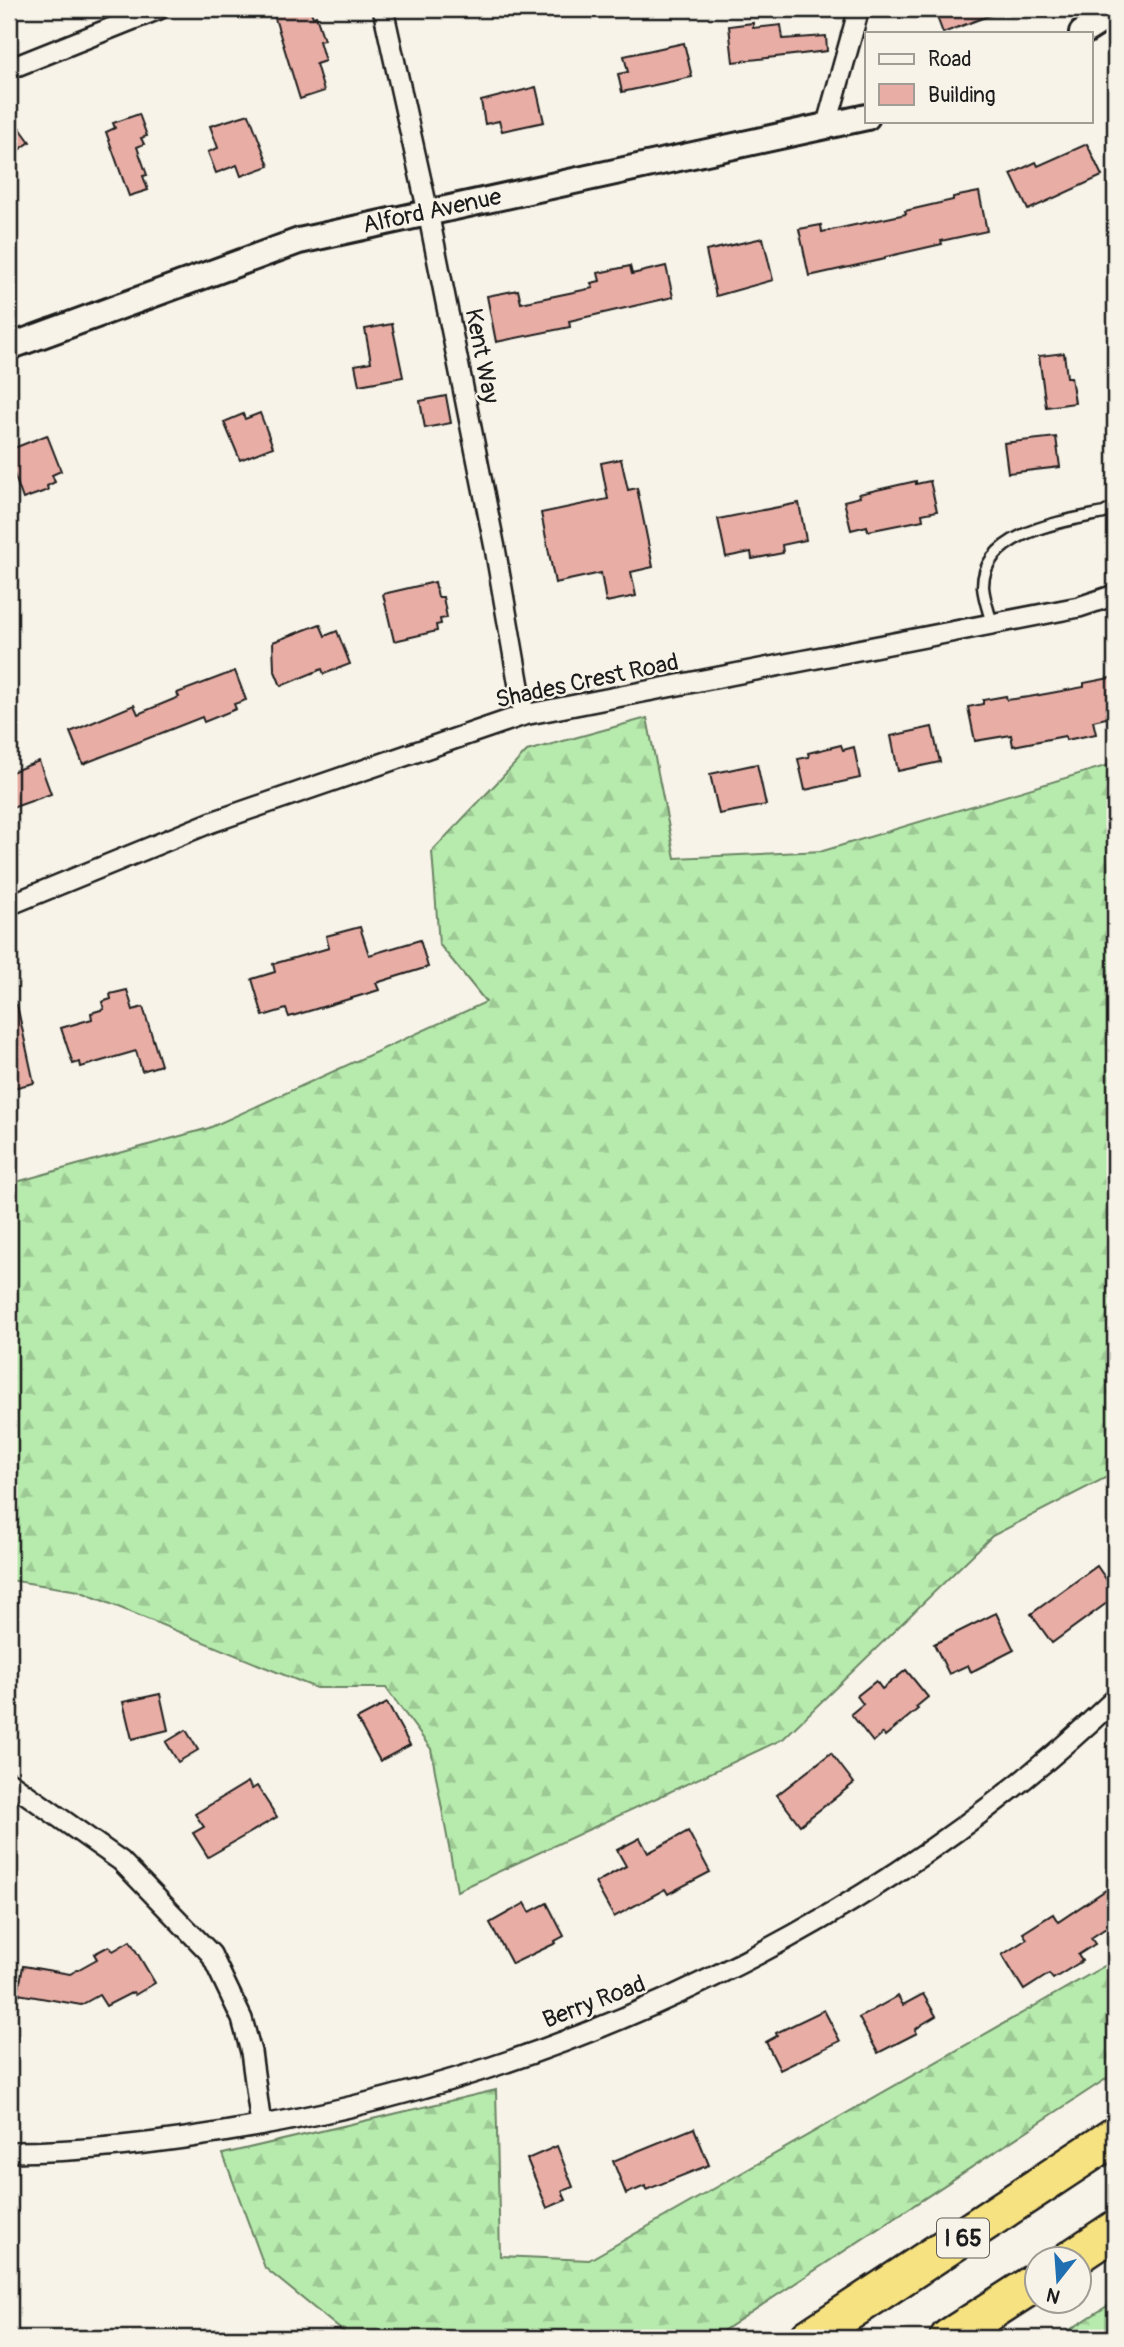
<svg xmlns="http://www.w3.org/2000/svg" width="1124" height="2347" font-family="Pangolin,sans-serif">
<style>
.forest{fill:url(#forest-firs);stroke:#6a8464;stroke-width:2}
.building{fill:#e8aea6;stroke:#1c1c1c;stroke-width:2}
.lines{fill:none;stroke-linecap:round;stroke-linejoin:round}
.service-casing{stroke:#1c1c1c;stroke-width:15}
.minor-casing{stroke:#1c1c1c;stroke-width:24}
.tertiary-casing{stroke:#1c1c1c;stroke-width:30}
.motorway-casing{stroke:#1c1c1c;stroke-width:42}
.service{stroke:#f7f3e8;stroke-width:10}
.minor{stroke:#f7f3e8;stroke-width:19}
.tertiary{stroke:#f7f3e8;stroke-width:24}
.motorway{stroke:#f7e281;stroke-width:37}
.labels{text-anchor:middle;dominant-baseline:central;stroke-width:5;stroke-linejoin:round;paint-order:stroke}
.shield{fill:#f7f3e8;stroke:#5e5c59;stroke-width:2}
.shield-label{font-size:23px;font-weight:bold;fill:#1c1c1c}
.street-label{font-size:24px;fill:#1c1c1c;stroke:#f7f3e8}
</style>
<defs>
<pattern id="forest-firs" width="22" height="20" patternUnits="userSpaceOnUse" patternTransform="scale(1.75)"><rect width="22" height="20" fill="#b7ebad"/><path d="M5 1l3.5 6h-7zM16 11l3.5 6h-7z" fill="#9dc994"/></pattern>
</defs>
<rect width="100%" height="100%" fill="#f7f3e8"/>
<filter id="ink" filterUnits="userSpaceOnUse"><feTurbulence type="fractalNoise" baseFrequency=".0143" numOctaves="2"/><feDisplacementMap in="SourceGraphic" scale="14" xChannelSelector="R" yChannelSelector="G"/><feConvolveMatrix kernelMatrix="1 2 1 2 8 2 1 2 1" color-interpolation-filters="sRGB"/></filter>
<g filter="url(#ink)">
<!-- forest -->
<g class="forest">
<polygon points="647,718 675,858 823,851 1115,763 1115,1470 1109,1476 992,1536 783,1739 457,1891 431,1749 386,1688 316,1688 79,1591 9,1580 9,1184 209,1128 486,1002 439,944 432,851 527,751"/>
<polygon points="1115,1960 1115,2073 712,2338 351,2338 265,2268 223,2154 496,2090 500,2256 589,2260"/>
<polygon points="1115,2301 1115,2338 1057,2338"/>
</g>
<!-- building -->
<g class="building">
<polygon points="294,9 310,9 313,17 316,16 324,40 319,41 325,61 316,64 324,91 300,99 274,15"/>
<polygon points="934,9 1004,9 1004,10 943,33"/>
<polygon points="753,23 753,28 781,25 783,39 826,36 827,51 733,62 729,26"/>
<polygon points="684,43 692,77 622,92 618,74 628,72 624,56"/>
<polygon points="536,87 544,122 502,131 499,121 485,124 481,101"/>
<polygon points="9,113 30,142 9,157"/>
<polygon points="139,114 147,136 141,138 144,144 137,147 147,175 143,176 148,190 129,196 106,132 115,128 113,123"/>
<polygon points="249,114 269,166 241,176 237,165 216,173 208,152 218,148 210,126"/>
<polygon points="1087,144 1102,176 1028,210 1011,174 1036,162 1038,166"/>
<polygon points="979,192 987,231 941,241 942,244 885,257 885,259 809,276 799,229 821,225 822,232 906,214 905,211 953,200 953,197"/>
<polygon points="763,238 773,280 716,296 706,251"/>
<polygon points="630,266 632,274 666,266 673,297 569,321 570,327 496,342 487,296 518,290 521,303 593,288 591,283 600,281 598,273"/>
<polygon points="392,324 403,377 359,385 355,365 371,362 365,329"/>
<polygon points="1064,353 1067,377 1071,377 1075,403 1046,407 1039,356"/>
<polygon points="446,396 451,423 425,428 420,401"/>
<polygon points="260,413 273,447 240,460 224,422 243,414 245,419"/>
<polygon points="47,435 61,471 52,475 55,482 47,486 48,490 23,499 9,460 9,450"/>
<polygon points="1056,437 1060,467 1008,473 1004,443"/>
<polygon points="621,459 628,490 637,488 653,567 631,572 636,596 606,602 601,573 555,583 541,513 608,499 601,463"/>
<polygon points="916,481 916,484 930,481 937,511 922,514 923,520 868,531 867,526 851,530 844,501 860,497 859,494"/>
<polygon points="799,503 806,540 782,545 783,553 752,559 751,552 726,557 718,519"/>
<polygon points="435,582 438,597 443,597 447,618 440,619 441,624 436,625 437,631 394,641 383,594"/>
<polygon points="320,624 325,636 337,631 350,664 324,674 322,669 281,686 274,669 273,642"/>
<polygon points="235,671 246,700 234,704 236,709 204,722 202,717 83,764 70,732 134,705 138,714 179,697 177,693"/>
<polygon points="1115,677 1115,716 1093,721 1096,734 1066,740 1065,736 1013,746 1011,735 975,741 968,707 983,704 983,700 1006,696 1007,700 1029,697 1084,687 1084,683"/>
<polygon points="932,727 940,762 898,771 891,736"/>
<polygon points="841,745 843,750 854,747 860,778 805,790 798,759 809,757 808,753"/>
<polygon points="39,761 51,794 9,809 9,773"/>
<polygon points="757,764 766,805 719,814 710,774"/>
<polygon points="360,927 369,955 420,940 428,967 376,983 379,990 289,1017 286,1009 263,1016 252,979 275,972 273,964 329,948 326,936"/>
<polygon points="127,990 133,1010 143,1007 161,1065 142,1071 136,1051 81,1067 80,1062 73,1064 61,1028 92,1019 91,1013 104,1009 102,1002 111,999 110,994"/>
<polygon points="17,1005 34,1083 9,1089 9,1006"/>
<polygon points="1097,1566 1115,1592 1115,1597 1052,1643 1031,1614"/>
<polygon points="996,1613 1014,1650 971,1672 968,1665 949,1674 934,1644"/>
<polygon points="906,1670 928,1697 916,1707 918,1709 885,1736 883,1733 873,1742 851,1714 863,1704 857,1696 876,1681 882,1689"/>
<polygon points="160,1694 168,1730 132,1739 123,1702"/>
<polygon points="387,1703 410,1745 380,1761 357,1719"/>
<polygon points="186,1730 198,1750 178,1762 166,1742"/>
<polygon points="831,1753 854,1783 800,1825 777,1795"/>
<polygon points="248,1782 252,1789 257,1786 277,1817 208,1857 193,1833 204,1827 195,1814"/>
<polygon points="688,1831 710,1872 668,1894 665,1889 614,1917 595,1883 626,1866 617,1850 640,1838 648,1853"/>
<polygon points="1115,1888 1115,1922 1091,1938 1095,1944 1078,1955 1082,1961 1053,1979 1049,1974 1024,1990 1002,1955 1027,1939 1023,1933 1053,1914 1058,1922 1106,1890 1108,1893"/>
<polygon points="525,1903 530,1912 547,1903 564,1936 555,1941 556,1943 512,1964 490,1923"/>
<polygon points="130,1941 155,1983 135,1995 133,1992 106,2006 99,1995 81,2005 18,1994 23,1966 70,1974 97,1959 94,1954 109,1946 113,1951"/>
<polygon points="923,1994 936,2016 921,2025 915,2030 917,2033 878,2053 859,2018 898,1996 903,2005"/>
<polygon points="824,2010 840,2041 780,2070 766,2042 777,2036 776,2033"/>
<polygon points="694,2128 709,2165 646,2190 645,2186 626,2194 613,2161"/>
<polygon points="557,2146 573,2187 562,2191 566,2200 547,2208 527,2159"/>
</g>
<g class="lines">
<defs>
<path id="service" d="M992,624C989,612 984,599 983,587C982,532 1065,521 1104,513L1115,507"/>
<g id="minor">
<polyline points="383,9 428,212 495,548 524,715"/>
<polyline points="9,69 159,9"/>
<polyline points="826,127 859,9"/>
<polyline points="9,905 212,822 524,715 1079,607 1115,595"/>
<polyline points="9,1782 121,1861 211,1954 242,2019 251,2052 261,2125"/>
<path d="M9,2152C88,2152 168,2142 247,2128C568,2072 878,1925 1115,1699"/>
</g>
<g id="tertiary">
<polyline points="1082,33 1115,12"/>
<polyline points="9,347 299,241 867,117"/>
</g>
<g id="motorway">
<polyline points="1070,2260 1115,2230"/>
<polyline points="809,2338 1115,2136"/>
<polyline points="949,2338 1036,2282"/>
</g>
</defs>
<!-- service casing -->
<use href="#service" class="service-casing"/>
<!-- minor casing -->
<use href="#minor" class="minor-casing"/>
<!-- tertiary casing -->
<use href="#tertiary" class="tertiary-casing"/>
<!-- motorway casing -->
<use href="#motorway" class="motorway-casing"/>
<!-- service -->
<use href="#service" class="service"/>
<!-- minor -->
<use href="#minor" class="minor"/>
<!-- tertiary -->
<use href="#tertiary" class="tertiary"/>
<!-- motorway -->
<use href="#motorway" class="motorway"/>
</g>
</g>
<g class="labels">
<!-- shield labels -->
<rect class="shield" x="937" y="2218.5" width="52" height="39" rx="5"/>
<g class="shield-label">
<text x="963" y="2238">I 65</text>
</g>
<!-- street labels -->
<g class="street-label">
<text transform="translate(432 211) rotate(-12)">Alford Avenue</text>
<text transform="translate(482 356) rotate(79)">Kent Way</text>
<text transform="translate(587 681) rotate(-12)">Shades Crest Road</text>
<text transform="translate(594 2002) rotate(-21)">Berry Road</text>
</g>
</g>
<!-- margin -->
<rect width="1124" height="2347" fill="none" stroke="#f7f3e8" stroke-width="35"/>
<rect x="18" y="18" width="1089" height="2312" fill="none" stroke="#1c1c1c" stroke-width="2.5" filter="url(#ink)"/>
<!-- legend -->
<rect x="865" y="32" width="228" height="91" fill="#f7f3e8" stroke="#9f9d96" stroke-width="2"/>
<rect x="879" y="54" width="35" height="10" fill="#f7f3e8" stroke="#9f9d96" stroke-width="2"/>
<text x="928" y="66" font-size="21" fill="#1c1c1c">Road</text>
<rect x="879" y="84" width="35" height="21" fill="#e8aea6" stroke="#9f9d96" stroke-width="2"/>
<text x="928" y="102" font-size="21" fill="#1c1c1c">Building</text>
<!-- north arrow -->
<g transform="translate(1058 2280) rotate(197)"><circle r="33" fill="#f7f3e8" stroke="#9f9d96" stroke-width="2"/>
<path d="M0-5L12 26L0 18L-12 26Z" fill="#1f6fb2"/>
<text y="-10" font-size="19" font-weight="bold" text-anchor="middle" fill="#1c1c1c">N</text>
</g>
</svg>
